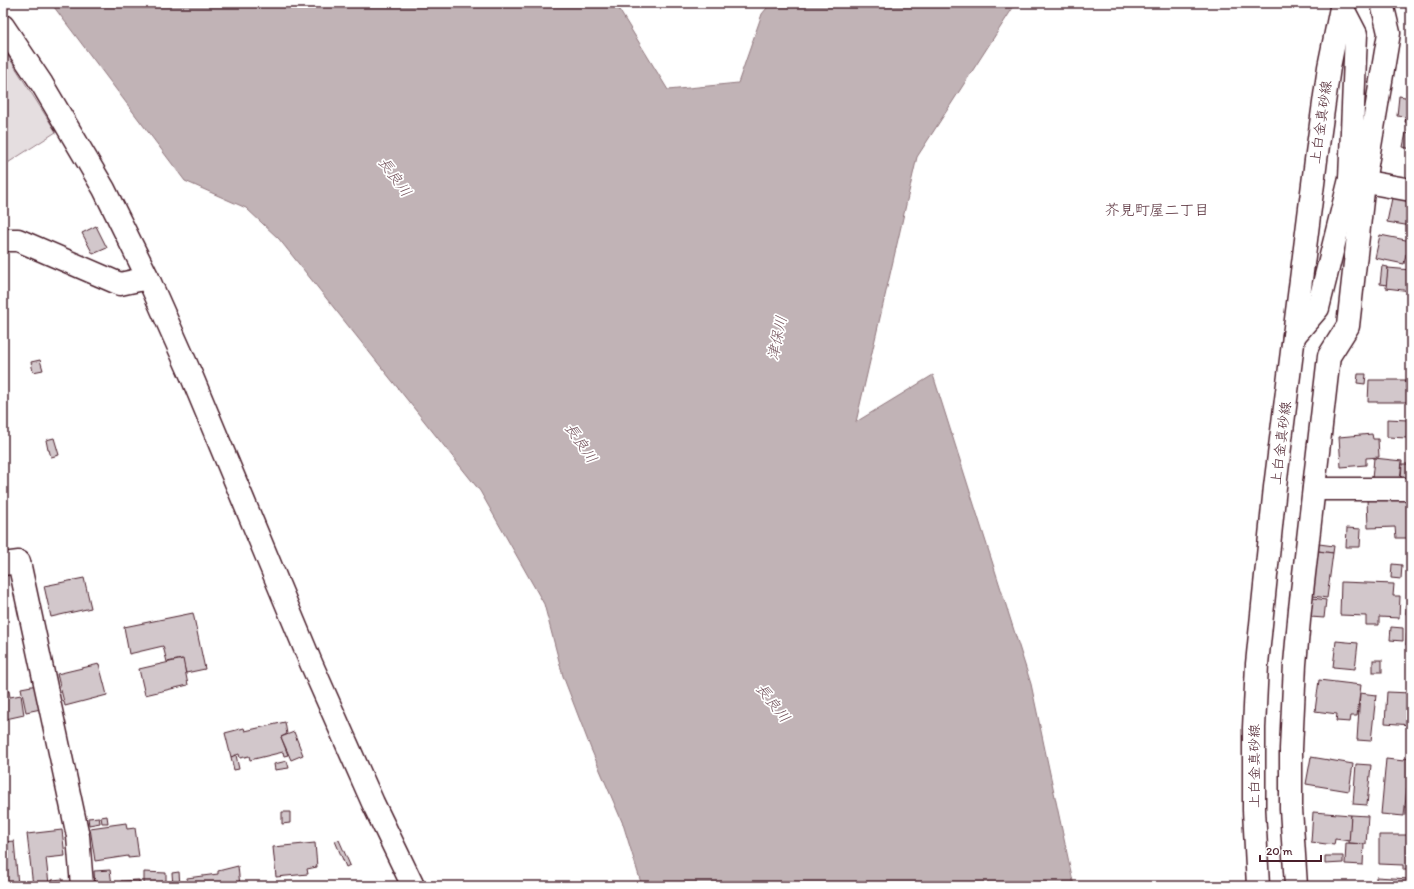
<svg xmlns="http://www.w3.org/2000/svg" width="1414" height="889" font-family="Itim,'Klee One',sans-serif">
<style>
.green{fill:#e5dee0;stroke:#987e86}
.water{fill:#c1b3b6;stroke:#91787e}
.building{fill:#d2c7cb;stroke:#4a1f2b}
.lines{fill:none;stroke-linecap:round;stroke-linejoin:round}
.street-casing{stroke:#4a1f2b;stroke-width:25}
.secondary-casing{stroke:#4a1f2b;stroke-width:25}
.street{stroke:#fff;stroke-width:22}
.secondary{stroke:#fff;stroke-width:22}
.labels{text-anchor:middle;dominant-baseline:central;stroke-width:3.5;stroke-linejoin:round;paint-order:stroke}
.street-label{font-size:14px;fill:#4a1f2b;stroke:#fff}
.water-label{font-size:15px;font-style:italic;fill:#74535c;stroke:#fff}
.neighbourhood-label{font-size:15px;fill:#4a1f2b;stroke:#fff}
</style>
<rect width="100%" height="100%" fill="#fff"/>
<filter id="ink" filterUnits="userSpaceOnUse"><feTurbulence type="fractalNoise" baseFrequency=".025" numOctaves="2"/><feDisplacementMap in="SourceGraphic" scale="8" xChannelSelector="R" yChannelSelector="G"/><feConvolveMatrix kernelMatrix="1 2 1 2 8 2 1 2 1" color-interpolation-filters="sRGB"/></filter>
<g filter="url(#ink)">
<!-- green -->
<polygon class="green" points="3,48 56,132 3,166"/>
<!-- water -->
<polygon class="water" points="51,3 615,3 668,90 738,83 762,14 771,3 1016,3 917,157 856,422 933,375 1031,684 1074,886 642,886 623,824 591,749 563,676 544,604 480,491 279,239 246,208 185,181"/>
<!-- building -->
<g class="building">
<polygon points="1399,96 1411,98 1411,123 1405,122 1406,117 1397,116"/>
<polygon points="1406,133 1411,134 1411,149 1403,147"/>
<polygon points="1392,198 1411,201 1411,226 1387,222"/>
<polygon points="96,226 107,248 93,254 82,233"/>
<polygon points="1380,235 1411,241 1411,255 1406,254 1404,264 1375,258"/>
<polygon points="1382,266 1388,267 1387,285 1380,284"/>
<polygon points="1388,268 1411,270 1411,291 1386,288"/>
<polygon points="40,360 43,370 33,372 31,362"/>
<polygon points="1358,374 1366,374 1365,384 1357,383"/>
<polygon points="1369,380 1406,380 1406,389 1408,389 1408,402 1368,402"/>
<polygon points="1387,419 1408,420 1407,438 1387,437"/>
<polygon points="1372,434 1373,439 1378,439 1379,457 1366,458 1366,465 1341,467 1339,437"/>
<polygon points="54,438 59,455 51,457 49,450 48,450 46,440"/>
<polygon points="1374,458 1402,461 1400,481 1372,479"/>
<polygon points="1402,464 1409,464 1407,481 1401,480"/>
<polygon points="1411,497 1411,538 1396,538 1395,527 1368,528 1367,498"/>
<polygon points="1347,528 1361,529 1360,547 1346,547"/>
<polygon points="1319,544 1334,546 1333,553 1318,551"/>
<polygon points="1318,551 1333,553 1327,598 1313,596"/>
<polygon points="1392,564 1402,565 1401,579 1391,578"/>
<polygon points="84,578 91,608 51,617 44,586"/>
<polygon points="1341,582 1394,584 1393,596 1400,596 1399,618 1379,617 1379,625 1366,625 1366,616 1340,615"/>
<polygon points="1408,585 1411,585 1411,614 1406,614"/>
<polygon points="1313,598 1326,600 1324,618 1310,617"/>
<polygon points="193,613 205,669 186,673 182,659 167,662 163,646 129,654 124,627"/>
<polygon points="1391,627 1403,628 1403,641 1390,640"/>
<polygon points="1407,634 1411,634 1411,645 1406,645"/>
<polygon points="1336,641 1358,643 1355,669 1333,667"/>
<polygon points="183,659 188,685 145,695 139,669"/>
<rect x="1373" y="660" width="9" height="12"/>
<polygon points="99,664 107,695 65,706 57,674"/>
<polygon points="1319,680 1361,685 1357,716 1351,716 1350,722 1336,721 1337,714 1315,711"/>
<polygon points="37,685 41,709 26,712 21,688"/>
<polygon points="9,691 10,697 21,695 24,715 6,719 5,717 3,717 3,693"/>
<polygon points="1387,692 1411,693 1411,725 1385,723"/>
<polygon points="1360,693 1376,695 1371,741 1357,740"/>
<polygon points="285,722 287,734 281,737 288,755 284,756 283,752 250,760 249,756 240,758 239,754 231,757 225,733 244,728 245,731"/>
<polygon points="294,732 303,755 291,760 281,737"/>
<polygon points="236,755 239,769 234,770 231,757"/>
<polygon points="1311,757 1353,764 1349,791 1306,784"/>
<polygon points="1404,758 1411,759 1411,789 1407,788 1404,816 1381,814 1386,759 1404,761"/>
<polygon points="287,761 289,768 275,770 274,764"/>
<polygon points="1356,764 1371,765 1367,805 1353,804"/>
<polygon points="282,812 290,812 290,823 282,824"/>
<polygon points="1313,812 1351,815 1350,841 1335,839 1334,845 1311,842"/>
<polygon points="1351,815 1368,816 1366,844 1349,843"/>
<polygon points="107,816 108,823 102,823 101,817"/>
<polygon points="99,817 100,823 89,825 88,818"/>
<polygon points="126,823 127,829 135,828 139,857 128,858 128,856 95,861 90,828"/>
<polygon points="62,830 65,856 46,858 49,884 33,886 27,834"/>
<polygon points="1379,835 1411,835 1411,870 1403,870 1403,865 1379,864"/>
<polygon points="339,840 350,865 346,867 335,841"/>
<polygon points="14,841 18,885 3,886 3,842"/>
<polygon points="315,843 317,867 307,869 308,874 276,877 273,847"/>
<polygon points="1346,843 1364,844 1363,865 1345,864"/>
<polygon points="1325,856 1343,856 1343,863 1325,864"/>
<polygon points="238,866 240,886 187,886 187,878 218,874 218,871"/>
<polygon points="110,870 112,885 95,886 94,871"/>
<polygon points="144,872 166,873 166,886 144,886"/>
<polygon points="179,872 180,886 173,886 172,873"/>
<polygon points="1376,877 1409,879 1411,886 1376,886"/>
<polygon points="63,879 63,885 52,886 52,880"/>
<polygon points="139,880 139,886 122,886 121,881"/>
</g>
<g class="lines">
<defs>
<g id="street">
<polyline points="1341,5 1356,34 1350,179"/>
<polyline points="3,240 18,240 120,284 148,278"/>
<polyline points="1294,336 1318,308 1350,179 1411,190"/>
<polyline points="1314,489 1411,489"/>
<polyline points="3,564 19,562 78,836 82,886"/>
<polyline points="1296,886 1291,809 1291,749 1295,664 1300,609 1329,356 1348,326 1364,182 1389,33 1382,3"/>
</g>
<g id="secondary">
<polyline points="3,26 42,84 104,189 148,278 192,377 311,663 373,803 413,886"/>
<polyline points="1258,886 1254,810 1254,728 1257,664 1275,487 1316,160 1329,67 1342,3"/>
</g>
</defs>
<!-- street casing -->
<use href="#street" class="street-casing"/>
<!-- secondary casing -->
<use href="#secondary" class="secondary-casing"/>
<!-- street -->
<use href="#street" class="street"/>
<!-- secondary -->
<use href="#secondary" class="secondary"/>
</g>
</g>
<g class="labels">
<!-- street labels -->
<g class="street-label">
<text transform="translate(1321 122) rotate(-82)">上白金真砂線</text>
<text transform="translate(1281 443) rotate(-83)">上白金真砂線</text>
<text transform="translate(1254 766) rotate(-90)">上白金真砂線</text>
</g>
<!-- water labels -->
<g class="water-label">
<text transform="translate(395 177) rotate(54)">長良川</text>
<text transform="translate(777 338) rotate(-78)">津保川</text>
<text transform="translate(581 443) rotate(56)">長良川</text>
<text transform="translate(773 703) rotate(52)">長良川</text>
</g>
<!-- neighbourhood labels -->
<g class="neighbourhood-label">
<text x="1157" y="210">芥見町屋二丁目</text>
</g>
</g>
<!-- margin -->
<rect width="1414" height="889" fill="none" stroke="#fff" stroke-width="16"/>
<rect x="8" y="8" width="1398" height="873" fill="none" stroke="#4a1f2b" stroke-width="1.5" filter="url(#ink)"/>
<!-- scale -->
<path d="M1260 855v6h61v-6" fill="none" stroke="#4a1f2b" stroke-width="2"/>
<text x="1266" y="855" font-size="12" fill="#4a1f2b" stroke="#ffffff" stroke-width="3" paint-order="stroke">20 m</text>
</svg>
